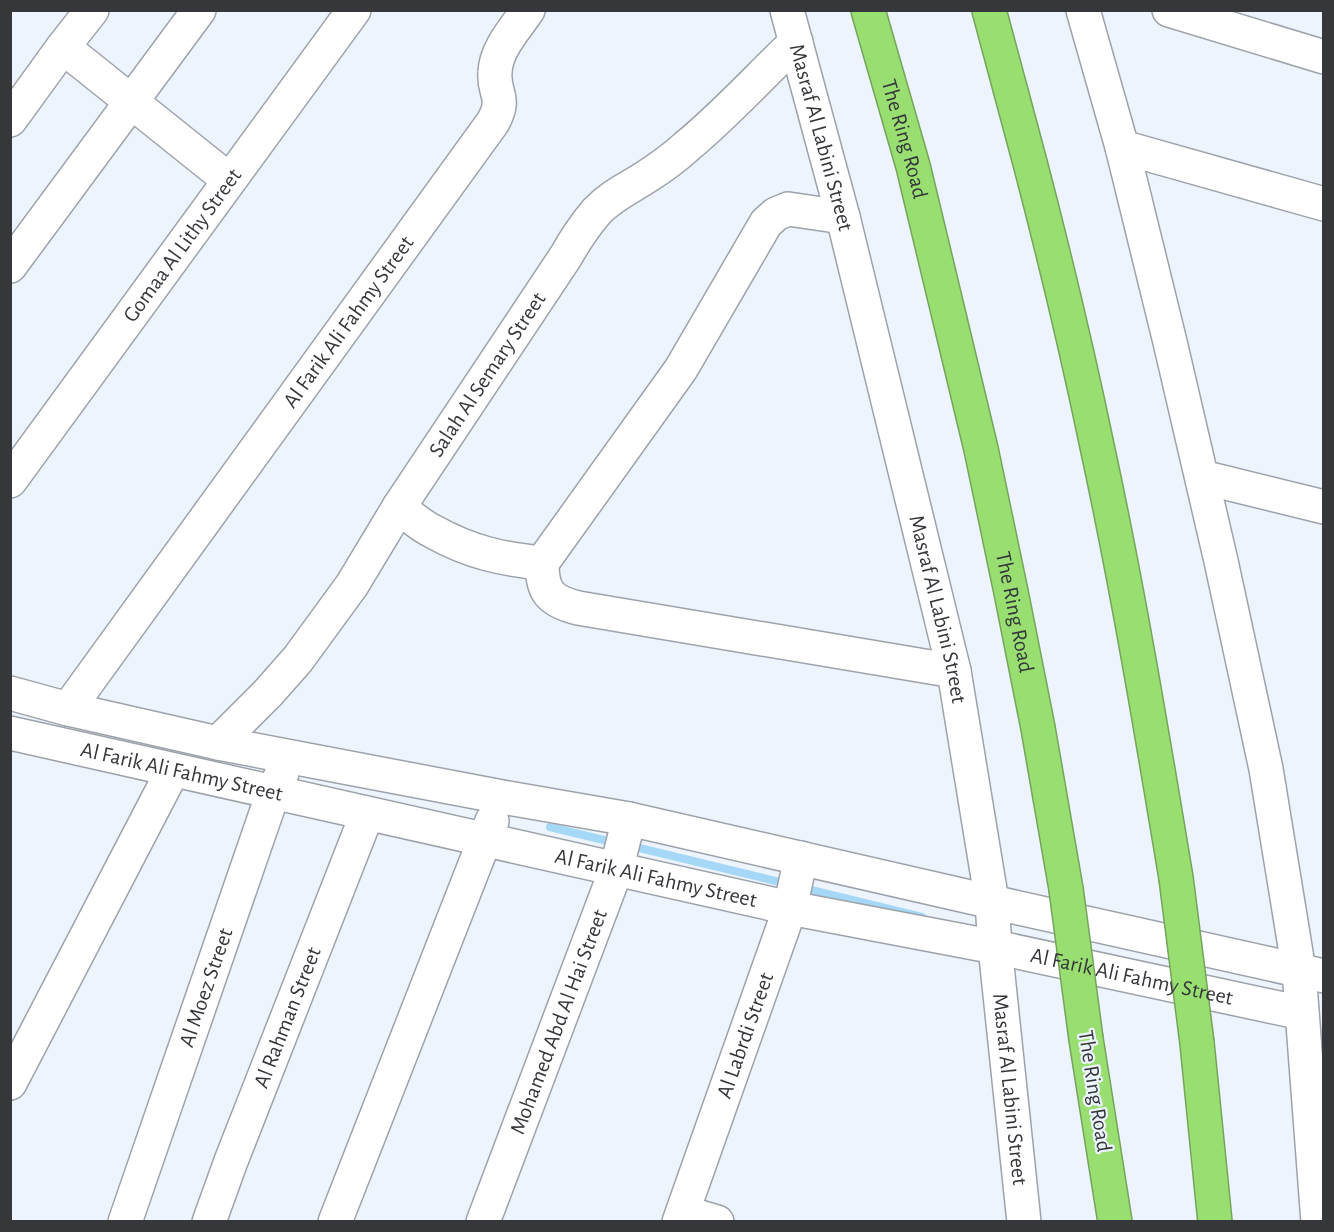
<svg xmlns="http://www.w3.org/2000/svg" width="1334" height="1232" font-family="'Alegreya Sans',sans-serif">
<style>
.lines{fill:none;stroke-linecap:round;stroke-linejoin:round}
.stream{stroke:#a5d8f7;stroke-width:8}
.minor-casing{stroke:#9da2ab;stroke-width:36}
.highway-casing{stroke:#75a45d;stroke-width:36}
.minor{stroke:#fff;stroke-width:33}
.highway{stroke:#98de70;stroke-width:33}
.highway-bridge-casing{stroke:#75a45d;stroke-width:36;stroke-linecap:butt}
.highway-bridge{stroke:#98de70;stroke-width:33}
.labels{text-anchor:middle;dominant-baseline:central;stroke-width:4.5;stroke-linejoin:round;paint-order:stroke}
.street-label{font-size:22px;fill:#35373b;stroke:#eef4fd}
</style>
<rect width="100%" height="100%" fill="#eef4fd"/>
<g class="lines">
<!-- stream -->
<g class="stream">
<polyline points="550,827 616,843"/>
<polyline points="631,846 788,884"/>
<polyline points="803,888 922,917"/>
</g>
<defs>
<g id="minor">
<path id="s1" d="M787,10L843,217L954,671L992,902L995,947L1024,1222"/>
<polyline points="1083,10 1122,147 1170,342 1221,561 1266,769 1299,971 1318,1222"/>
<polyline points="1169,10 1324,57"/>
<polyline points="63,47 229,180"/>
<polyline points="10,120 63,47 92,10"/>
<polyline points="1122,147 1324,204"/>
<path d="M843,217L788,209L776,214L766,223L681,369L542,563C542,592 550,601 578,608L954,671"/>
<polyline points="10,266 199,10"/>
<polyline points="1202,477 1324,507"/>
<path id="s2" d="M10,481L354,10"/>
<path d="M399,507C410,516 421,526 434,532C470,552 501,559 542,563"/>
<polyline points="10,693 68,709 218,743 502,797 629,819 992,902 1324,976"/>
<path id="s3" d="M68,709L493,122C507,96 493,95 495,72C496,49 515,29 528,10"/>
<path id="s4" d="M10,733L790,908L995,947L1302,1013"/>
<path id="s5" d="M218,743L268,693L298,659L352,585L399,507L566,256C575,240 585,225 597,211C611,196 629,188 646,177C660,168 674,158 686,147C725,115 759,77 796,42"/>
<polyline points="10,1083 173,770"/>
<polyline points="683,1212 717,1222"/>
<path id="s6" d="M125,1222L273,793L282,773"/>
<path id="s7" d="M209,1222L231,1161L367,814"/>
<polyline points="335,1222 492,821"/>
<path id="s8" d="M483,1222L616,870L629,819"/>
<path id="s9" d="M679,1222L790,908L801,858"/>
</g>
<g id="highway">
<path id="s10" d="M868,10L913,166L981,449L1011,592L1038,728L1066,889"/>
<path d="M989,10C1002,60 1016,109 1029,159C1054,254 1077,350 1097,446C1128,589 1152,734 1176,878"/>
<polyline points="1086,1039 1115,1222"/>
<polyline points="1197,1043 1215,1222"/>
</g>
</defs>
<!-- minor casing -->
<use href="#minor" class="minor-casing"/>
<!-- highway casing -->
<use href="#highway" class="highway-casing"/>
<!-- minor -->
<use href="#minor" class="minor"/>
<!-- highway -->
<use href="#highway" class="highway"/>
<defs>
<g id="highway-bridge">
<polyline points="1176,878 1197,1043"/>
<polyline points="1066,889 1086,1039"/>
</g>
</defs>
<!-- highway-bridge casing -->
<use href="#highway-bridge" class="highway-bridge-casing"/>
<!-- highway-bridge -->
<use href="#highway-bridge" class="highway-bridge"/>
</g>
<g class="labels">
<!-- street labels -->
<g class="street-label">
<text stroke="none"><textPath href="#s1" startOffset="132">Masraf Al Labini Street</textPath></text>
<text stroke="none"><textPath href="#s10" startOffset="134">The Ring Road</textPath></text>
<text stroke="none"><textPath href="#s2" startOffset="292">Gomaa Al Lithy Street</textPath></text>
<text stroke="none"><textPath href="#s3" startOffset="478">Al Farik Ali Fahmy Street</textPath></text>
<text stroke="none"><textPath href="#s5" startOffset="458">Salah Al Semary Street</textPath></text>
<text stroke="none"><textPath href="#s1" startOffset="618">Masraf Al Labini Street</textPath></text>
<text stroke="none"><textPath href="#s10" startOffset="620">The Ring Road</textPath></text>
<text stroke="none"><textPath href="#s4" startOffset="176">Al Farik Ali Fahmy Street</textPath></text>
<text stroke="none"><textPath href="#s4" startOffset="662">Al Farik Ali Fahmy Street</textPath></text>
<text stroke="none"><textPath href="#s4" startOffset="1148">Al Farik Ali Fahmy Street</textPath></text>
<text stroke="none"><textPath href="#s6" startOffset="248">Al Moez Street</textPath></text>
<text stroke="none"><textPath href="#s7" startOffset="219">Al Rahman Street</textPath></text>
<text stroke="none"><textPath href="#s8" startOffset="214">Mohamed Abd Al Hai Street</textPath></text>
<text stroke="none"><textPath href="#s9" startOffset="198">Al Labrdi Street</textPath></text>
<text stroke="none"><textPath href="#s1" startOffset="1104">Masraf Al Labini Street</textPath></text>
<text transform="translate(1095 1091) rotate(81)">The Ring Road</text>
</g>
</g>
<!-- border -->
<rect width="1334" height="1232" fill="none" stroke="#35373b" stroke-width="24"/>
</svg>
